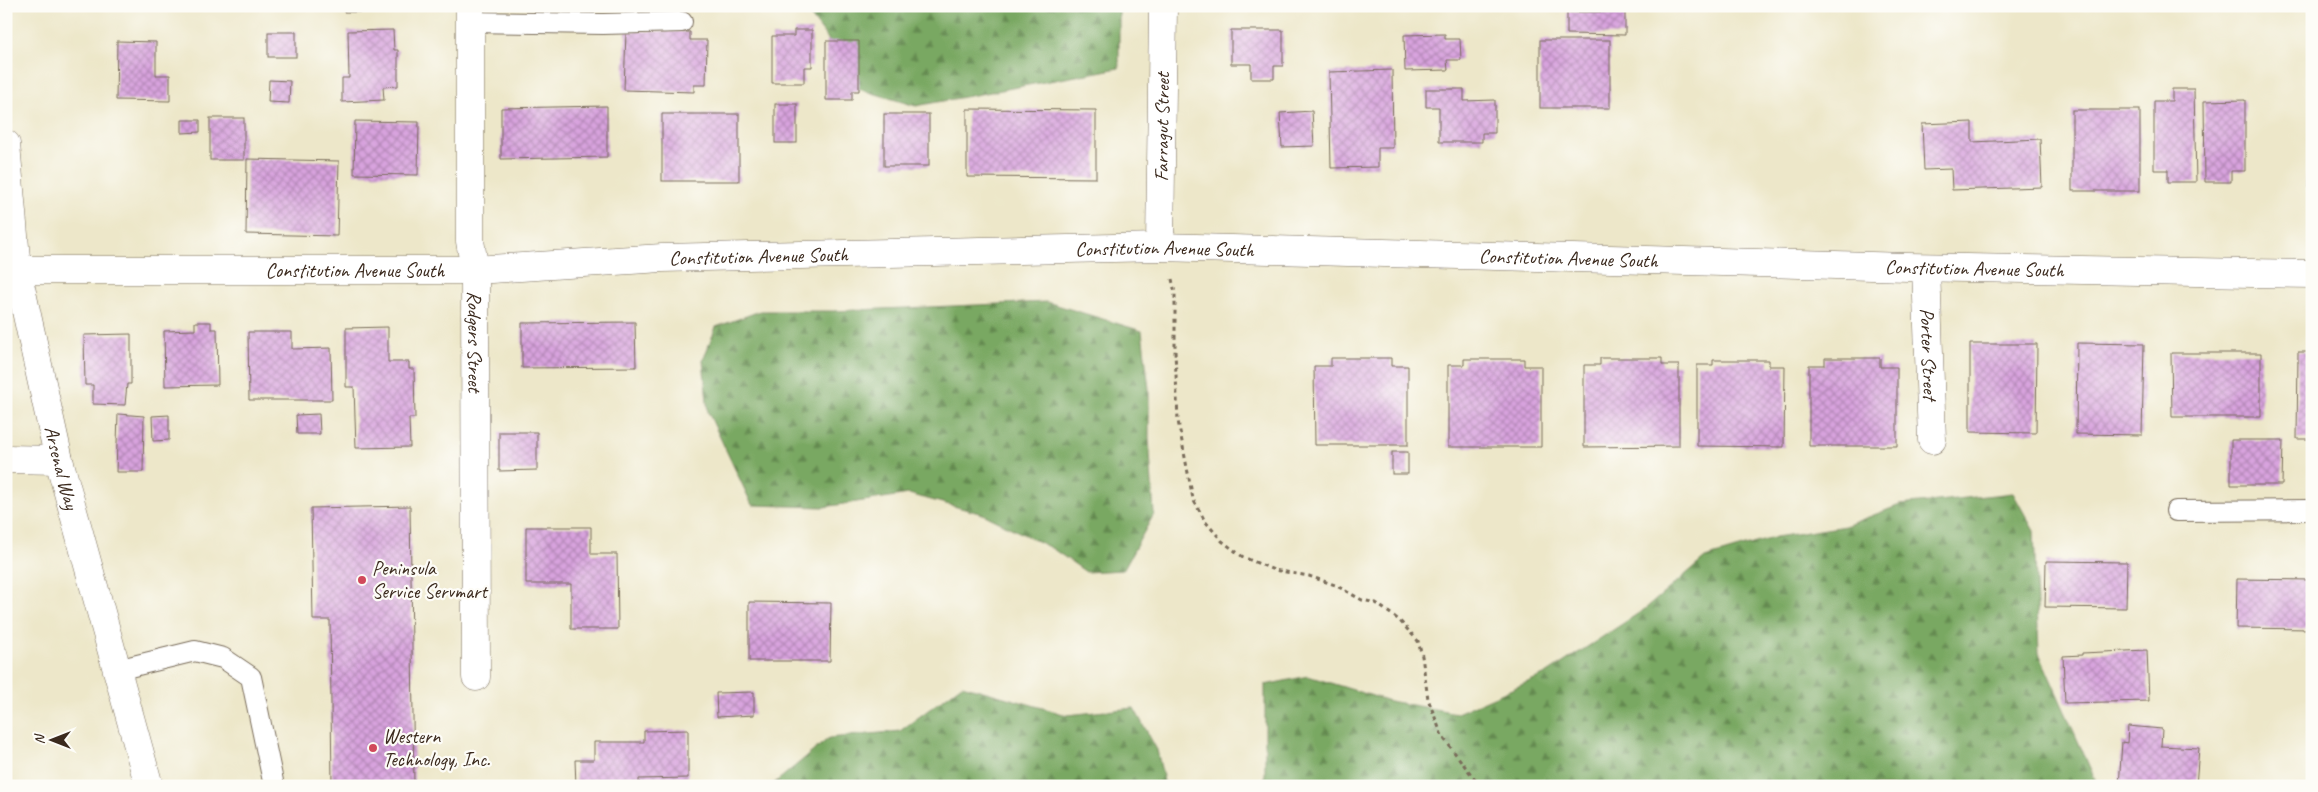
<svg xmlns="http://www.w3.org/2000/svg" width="2318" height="792" font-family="Caveat,sans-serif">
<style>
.forest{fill:url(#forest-firs);stroke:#5a6940}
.building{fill:url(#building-cross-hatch)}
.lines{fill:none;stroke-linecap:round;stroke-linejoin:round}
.service-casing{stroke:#796c5a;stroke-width:22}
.minor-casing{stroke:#796c5a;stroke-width:29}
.secondary-casing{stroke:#796c5a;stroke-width:29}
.path{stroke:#796c5a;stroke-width:3;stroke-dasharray:4 4;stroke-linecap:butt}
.service{stroke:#fff;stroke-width:20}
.minor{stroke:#fff;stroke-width:28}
.secondary{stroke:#fff;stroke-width:28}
.poi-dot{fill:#d1495b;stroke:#fdfcf7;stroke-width:2}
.labels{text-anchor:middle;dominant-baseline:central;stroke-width:4.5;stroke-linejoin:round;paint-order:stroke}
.street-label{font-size:20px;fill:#3b2a1e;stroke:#fdfcf7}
.poi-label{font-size:20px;fill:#3b2a1e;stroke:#fdfcf7;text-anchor:start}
</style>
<defs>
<pattern id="forest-firs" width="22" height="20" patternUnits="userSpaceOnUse" patternTransform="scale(1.25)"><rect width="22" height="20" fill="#79a862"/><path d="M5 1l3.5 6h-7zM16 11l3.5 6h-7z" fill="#648950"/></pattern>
<pattern id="building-cross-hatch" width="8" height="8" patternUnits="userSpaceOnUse" patternTransform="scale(1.25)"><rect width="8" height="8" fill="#d8a3de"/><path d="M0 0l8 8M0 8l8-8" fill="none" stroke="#b085b3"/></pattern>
</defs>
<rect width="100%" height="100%" fill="#fdfcf7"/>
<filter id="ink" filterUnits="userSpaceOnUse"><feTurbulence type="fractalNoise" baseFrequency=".02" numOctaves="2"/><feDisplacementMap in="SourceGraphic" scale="10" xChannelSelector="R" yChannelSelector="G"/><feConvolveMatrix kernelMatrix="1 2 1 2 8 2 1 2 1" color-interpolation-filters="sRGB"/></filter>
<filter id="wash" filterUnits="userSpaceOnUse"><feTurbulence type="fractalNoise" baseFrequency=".0096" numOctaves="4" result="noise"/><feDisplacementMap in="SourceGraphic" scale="20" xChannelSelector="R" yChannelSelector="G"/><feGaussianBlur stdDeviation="1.12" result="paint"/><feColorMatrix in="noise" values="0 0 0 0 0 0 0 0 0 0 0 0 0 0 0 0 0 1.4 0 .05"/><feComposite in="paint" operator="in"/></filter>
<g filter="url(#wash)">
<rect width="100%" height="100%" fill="#ede7c9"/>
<!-- forest -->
<g class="forest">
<polygon points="803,6 1119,6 1119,68 916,106 842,84 828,39"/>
<polygon points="1047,302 1142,331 1149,389 1149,438 1154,514 1123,570 1086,572 1053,549 983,514 909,494 824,507 752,505 708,412 703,360 716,327 760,311 833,311"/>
<polygon points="2013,493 2034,531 2039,653 2098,786 1265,786 1265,685 1308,676 1389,701 1457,713 1546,674 1645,609 1705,558 1776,537 1845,526 1900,505"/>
<polygon points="962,685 1067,715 1134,708 1157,750 1165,786 771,786 829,738 900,731"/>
</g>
<g id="blocks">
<!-- building -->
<g class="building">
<rect x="344" y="6" width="34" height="6"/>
<rect x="1247" y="6" width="36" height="3"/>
<polygon points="1567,12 1625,12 1625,35 1567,34"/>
<polygon points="393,30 394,50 398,50 398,86 383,87 384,100 342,102 342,78 349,78 348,31"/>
<polygon points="794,30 812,30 812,67 804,67 804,83 772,83 772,36 794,36"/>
<polygon points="1231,30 1283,30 1283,66 1274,66 1274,79 1251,79 1251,64 1231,64"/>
<polygon points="626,31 690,32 690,40 707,40 706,85 694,85 694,92 624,90"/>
<rect x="268" y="32" width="28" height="25"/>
<polygon points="1445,34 1445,39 1460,39 1461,60 1447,60 1448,70 1405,71 1404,35"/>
<rect x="1540" y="40" width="70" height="68"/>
<polygon points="117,41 156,42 156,75 170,75 170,101 116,100"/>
<polygon points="826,41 859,41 859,91 852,91 852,100 826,100"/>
<polygon points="1392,70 1393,148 1378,148 1378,167 1331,168 1329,72"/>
<polygon points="269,80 290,81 289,103 268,102"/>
<polygon points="1426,89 1464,89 1464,101 1495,100 1495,133 1482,133 1482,142 1439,142 1439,107 1426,107"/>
<polygon points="2172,89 2194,89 2196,182 2168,182 2168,170 2154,170 2154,101 2172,101"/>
<polygon points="2245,100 2245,171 2231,171 2231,182 2205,182 2204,101"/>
<rect x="775" y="104" width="22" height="39"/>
<polygon points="607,106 607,157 501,159 501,108"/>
<polygon points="967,109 1096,110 1096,178 967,177"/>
<rect x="2072" y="110" width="68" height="81"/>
<polygon points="1312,111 1314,146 1282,147 1280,113"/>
<rect x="662" y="114" width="77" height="67"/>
<rect x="884" y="114" width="45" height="52"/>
<rect x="210" y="118" width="34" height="42"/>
<polygon points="182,120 200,120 200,132 182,133"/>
<polygon points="355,121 419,122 418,175 354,174"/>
<polygon points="1972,122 1972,142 2040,139 2042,187 1952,190 1951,169 1924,170 1922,124"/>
<polygon points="2310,147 2312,147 2312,192 2309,192"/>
<polygon points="247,159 339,161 337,236 246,234"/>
<polygon points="195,322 211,322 211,329 217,329 218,385 165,386 164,331 195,330"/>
<polygon points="635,322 636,367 522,368 522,323"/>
<polygon points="388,327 388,362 409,362 409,369 414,369 415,418 409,418 410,447 356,448 354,387 346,387 346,328"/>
<polygon points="248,332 292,332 292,349 331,348 332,400 249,400"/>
<polygon points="131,334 131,384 127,384 125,405 93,404 93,385 85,385 84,335"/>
<polygon points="2077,343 2144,344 2142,435 2076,434"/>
<polygon points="1970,344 2037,344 2036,433 1970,432"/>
<polygon points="2298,352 2312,352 2312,439 2297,439"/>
<polygon points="2171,353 2261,353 2261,417 2172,417"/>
<polygon points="1331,358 1391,358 1391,366 1408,366 1408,445 1315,445 1314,366 1331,366"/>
<polygon points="1600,358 1662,358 1662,365 1679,365 1679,446 1584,447 1584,365 1600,365"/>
<polygon points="1825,358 1880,358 1880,367 1897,367 1897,446 1809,446 1809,365 1825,365"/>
<polygon points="1464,359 1524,359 1524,366 1541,366 1541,447 1448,447 1448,365 1464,365"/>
<polygon points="1713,360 1769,360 1769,366 1785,366 1784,447 1697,446 1697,365 1713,365"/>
<polygon points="118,414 144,416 143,472 116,472"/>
<polygon points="319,414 320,434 297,434 296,415"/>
<polygon points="169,415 169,440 153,441 152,416"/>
<polygon points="499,432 537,432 537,470 499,471"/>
<polygon points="2231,440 2283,440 2282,485 2231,485"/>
<rect x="1392" y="452" width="16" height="22"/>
<polygon points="410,506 414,786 332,786 330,620 313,620 311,508"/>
<polygon points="526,527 591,527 591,554 617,554 618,629 571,629 571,584 526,584"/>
<polygon points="2046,561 2127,562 2126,608 2045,607"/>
<polygon points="2237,579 2312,580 2312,629 2236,628"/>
<polygon points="749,602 831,603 830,661 749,661"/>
<polygon points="2147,650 2149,701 2065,703 2063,656 2082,655 2082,653"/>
<polygon points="754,692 754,715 717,717 716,693"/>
<polygon points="2128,726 2162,729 2161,746 2199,748 2196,786 2119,786 2122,742 2127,743"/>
<polygon points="688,730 688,778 639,779 639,786 576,786 575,760 594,760 594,742 644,742 644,731"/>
</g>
</g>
</g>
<g filter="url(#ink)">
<use href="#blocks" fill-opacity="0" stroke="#796c5a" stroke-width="1"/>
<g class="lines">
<defs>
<g id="service">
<polyline points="470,22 603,24 682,22"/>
<polyline points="2176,511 2312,510"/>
<polyline points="117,670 195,651 223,658 251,677 274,786"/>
</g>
<g id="minor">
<path id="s1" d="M470,6V241L475,270L476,677"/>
<path id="s2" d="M1160,247L1163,6"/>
<path id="s3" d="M1926,268L1932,440"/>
<path id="s4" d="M17,270H475L662,258L1160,247L1908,267L2312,274"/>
</g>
<g id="secondary">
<path id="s5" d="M6,144L17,270L59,460L149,786"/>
<polyline points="6,459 59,460"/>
</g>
</defs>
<!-- service casing -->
<use href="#service" class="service-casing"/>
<!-- minor casing -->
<use href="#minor" class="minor-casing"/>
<!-- secondary casing -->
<use href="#secondary" class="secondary-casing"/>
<!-- path -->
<polyline class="path" points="1172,279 1175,293 1175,351 1178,421 1193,499 1205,521 1222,541 1243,557 1274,570 1309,576 1335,585 1362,600 1376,603 1399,620 1418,641 1422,656 1428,699 1442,736 1480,786"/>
<!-- service -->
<use href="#service" class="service"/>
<!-- minor -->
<use href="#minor" class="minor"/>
<!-- secondary -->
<use href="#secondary" class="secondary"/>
</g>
</g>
<!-- markers -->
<g class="poi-dot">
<circle cx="362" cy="580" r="5"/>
<circle cx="373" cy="748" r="5"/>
</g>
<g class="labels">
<!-- street labels -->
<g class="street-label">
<text stroke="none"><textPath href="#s2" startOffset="120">Farragut Street</textPath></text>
<text stroke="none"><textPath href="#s4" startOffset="1148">Constitution Avenue South</textPath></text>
<text stroke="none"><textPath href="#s4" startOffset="742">Constitution Avenue South</textPath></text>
<text stroke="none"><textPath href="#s4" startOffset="1552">Constitution Avenue South</textPath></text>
<text stroke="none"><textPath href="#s4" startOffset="1958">Constitution Avenue South</textPath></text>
<text stroke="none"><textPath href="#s4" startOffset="338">Constitution Avenue South</textPath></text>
<text stroke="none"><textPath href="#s1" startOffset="336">Rodgers Street</textPath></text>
<text stroke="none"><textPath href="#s3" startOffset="86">Porter Street</textPath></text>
<text stroke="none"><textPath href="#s5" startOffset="329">Arsenal Way</textPath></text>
</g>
<!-- poi labels -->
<g class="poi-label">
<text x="372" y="568">Peninsula<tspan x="372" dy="23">Service Servmart</tspan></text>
<text x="383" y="736">Western<tspan x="383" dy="23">Technology, Inc.</tspan></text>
</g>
</g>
<!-- margin -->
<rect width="2318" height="792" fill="none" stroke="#fdfcf7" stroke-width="25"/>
<!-- north arrow -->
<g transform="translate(52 740) rotate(270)" stroke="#fdfcf7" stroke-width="4" paint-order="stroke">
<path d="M0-4L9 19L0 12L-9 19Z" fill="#3b2a1e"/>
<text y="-8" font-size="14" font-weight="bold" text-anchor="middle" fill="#3b2a1e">N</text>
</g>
</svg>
